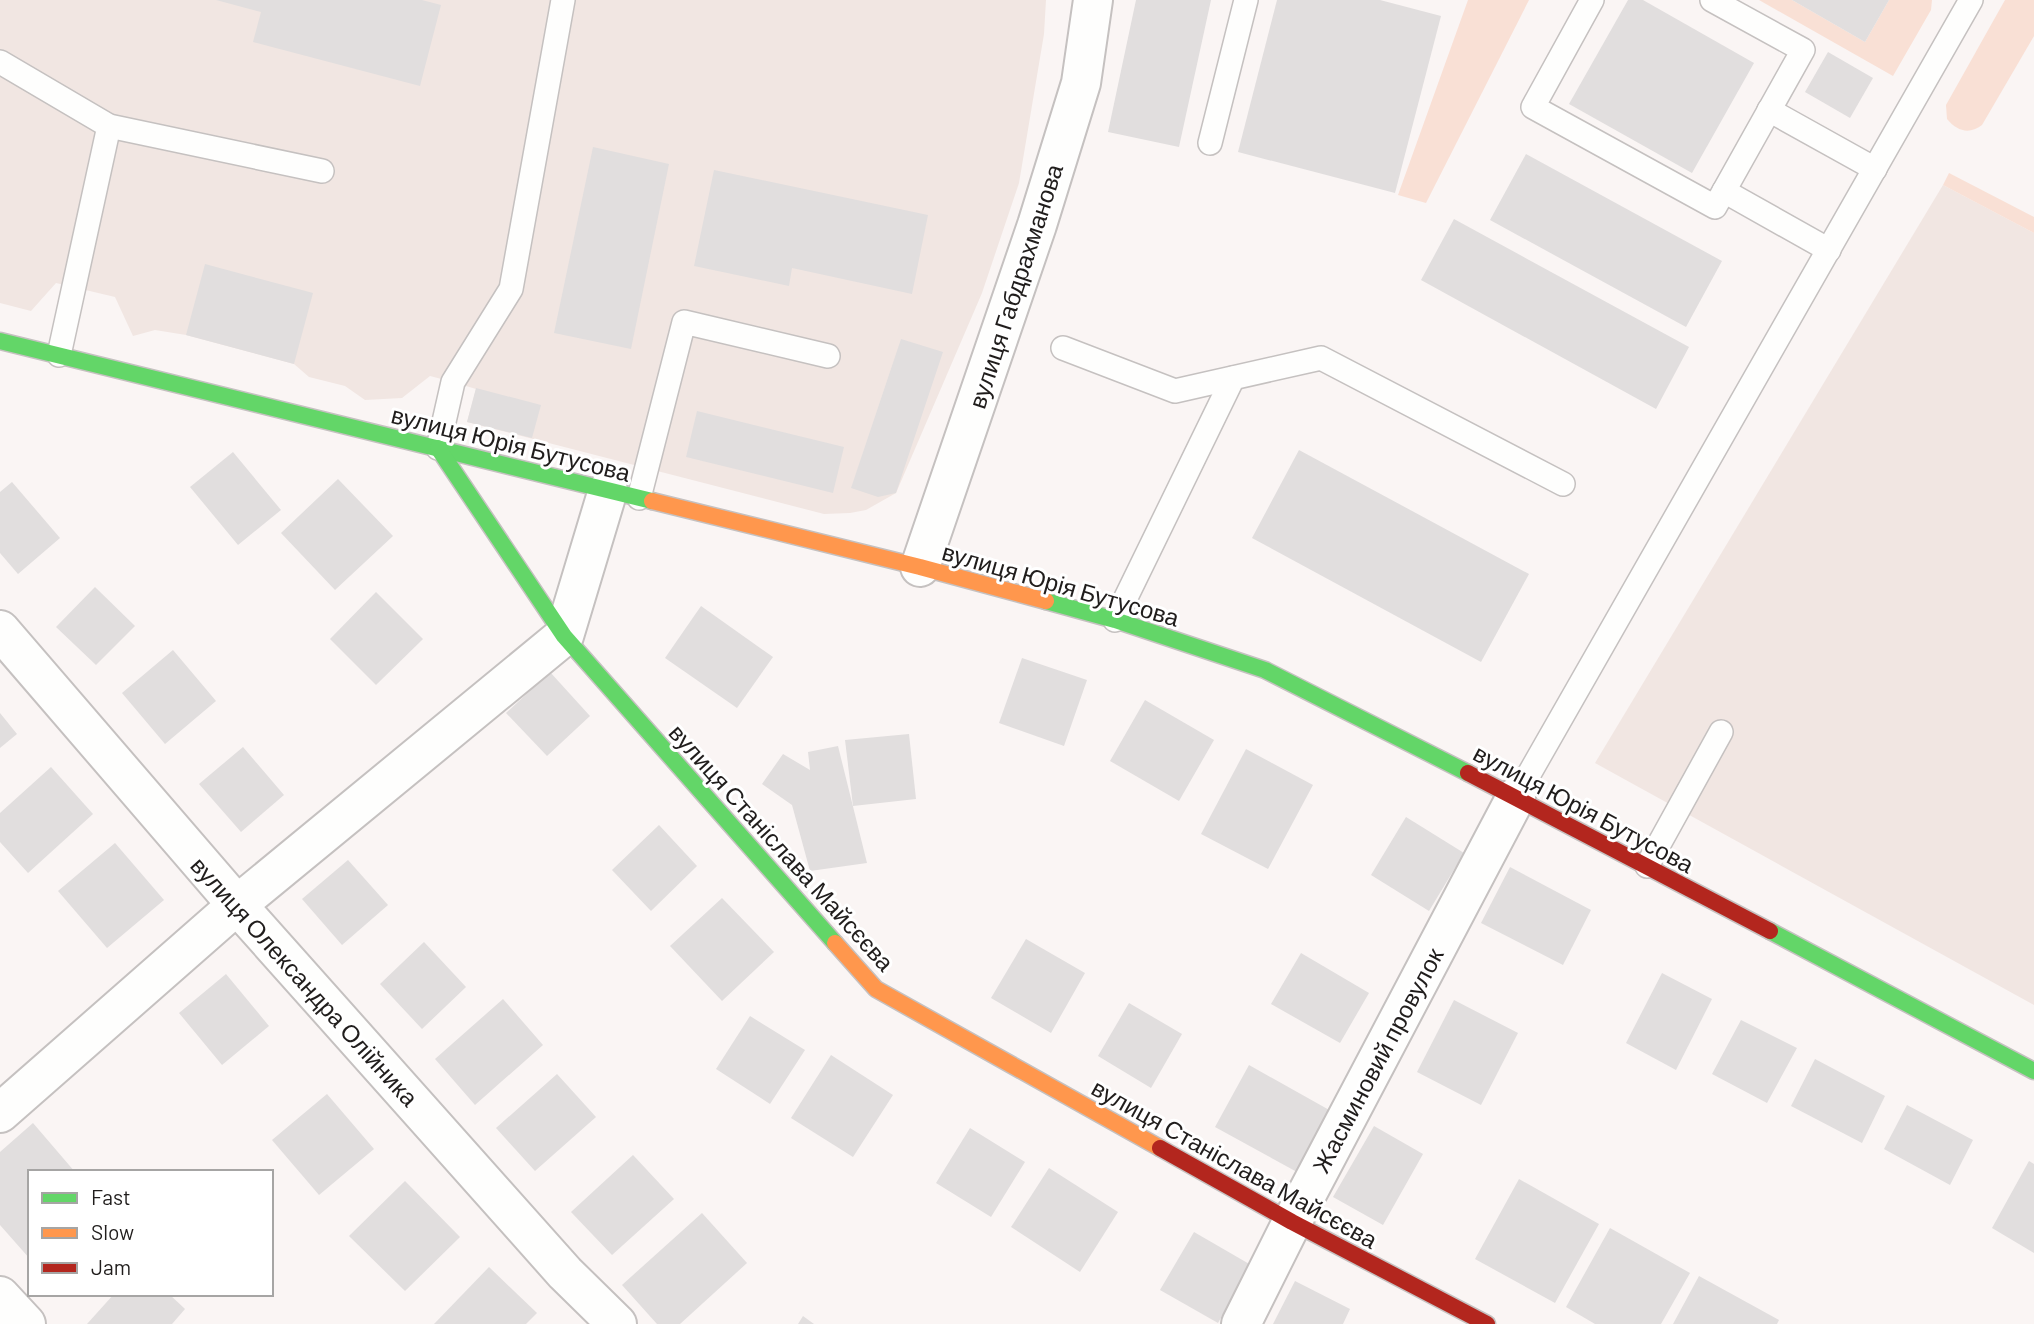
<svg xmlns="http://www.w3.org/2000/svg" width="2034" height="1324" font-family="Barlow,sans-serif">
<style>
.built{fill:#f1e6e2}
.green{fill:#f9e0d5}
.building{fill:#e1dede}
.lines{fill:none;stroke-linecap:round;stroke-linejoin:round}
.lane-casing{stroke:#c5c1c0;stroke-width:26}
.street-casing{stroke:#c5c1c0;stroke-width:42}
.fast-casing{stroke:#c5c1c0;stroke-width:19}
.slow-casing{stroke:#c5c1c0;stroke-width:19}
.jam-casing{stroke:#c5c1c0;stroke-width:19}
.lane{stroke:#fefefd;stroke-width:23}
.street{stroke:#fefefd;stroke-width:38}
.fast{stroke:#63d668;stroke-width:16}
.slow{stroke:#ff974d;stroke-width:16}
.jam{stroke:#b3261e;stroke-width:16}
.labels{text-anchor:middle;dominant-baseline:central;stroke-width:6;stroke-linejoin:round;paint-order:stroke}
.street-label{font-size:24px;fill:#201d1c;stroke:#fff}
</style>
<rect width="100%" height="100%" fill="#faf5f4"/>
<!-- built -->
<g class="built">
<polygon points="0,0 1046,0 1044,34 1019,183 982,293 896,493 866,510 850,513 824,514 467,422 476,389 453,382 430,376 402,398 365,400 345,386 309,377 294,364 186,335 155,330 133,336 115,297 56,283 31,311 0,303"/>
<polygon points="1943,185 2034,233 2034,1005 1595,763"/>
</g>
<!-- green -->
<g class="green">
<polygon points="1468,0 1529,0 1426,203 1398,195"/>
<polygon points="1759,0 1792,0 1865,42 1889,0 1932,0 1931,10 1893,76"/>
<path d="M2005,0H2034V36L1982,125C1969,135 1957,131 1947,119L1946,105Z"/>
<polygon points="1949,173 2034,217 2034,233 1943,185"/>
</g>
<!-- building -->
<g class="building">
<polygon points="216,0 422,0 441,5 420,86 253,42 261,12"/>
<polygon points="1136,0 1211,0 1179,147 1108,132"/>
<polygon points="1277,0 1380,0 1441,16 1395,193 1238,152"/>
<polygon points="1628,0 1643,0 1754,63 1692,173 1569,104"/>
<polygon points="1792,0 1889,0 1865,42"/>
<polygon points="1828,52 1873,78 1850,118 1805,92"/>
<polygon points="593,147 669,164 631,349 554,333"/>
<polygon points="1526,154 1722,261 1686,327 1490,220"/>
<polygon points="714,170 928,215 912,294 792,268 789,286 694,266"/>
<polygon points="1454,219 1689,347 1656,409 1421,280"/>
<polygon points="205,264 313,293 294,364 186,335"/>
<polygon points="901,339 943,352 896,493 878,497 851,488"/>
<polygon points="476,388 541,405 532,438 467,422"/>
<polygon points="697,411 844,447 833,493 686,457"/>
<polygon points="1299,450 1529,574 1481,662 1252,538"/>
<polygon points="233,452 281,510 238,545 190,487"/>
<polygon points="338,479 393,536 335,590 281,533"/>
<polygon points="12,482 60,538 18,574 0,553 0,492"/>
<polygon points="95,587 135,626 96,665 56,627"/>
<polygon points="376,592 423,639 376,685 330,639"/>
<polygon points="701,606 773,657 737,708 665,658"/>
<polygon points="173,650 216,701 165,744 122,693"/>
<polygon points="1022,658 1087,680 1064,746 999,723"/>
<polygon points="550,672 590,716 547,756 506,713"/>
<polygon points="1145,700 1214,740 1179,801 1110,761"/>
<polygon points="0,713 17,734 0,748"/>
<polygon points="909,734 916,799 853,806 845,740"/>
<polygon points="838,746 867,863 810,871 792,805 762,784 783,754 810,770 808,752"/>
<polygon points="243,747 284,795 241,832 199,784"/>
<polygon points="1246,749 1313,785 1268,869 1201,834"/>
<polygon points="51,767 93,814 28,873 0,842 0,813"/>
<polygon points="1406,817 1464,853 1429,911 1371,875"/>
<polygon points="659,825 697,866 651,911 612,870"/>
<polygon points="115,843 164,900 107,948 58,891"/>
<polygon points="348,860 388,905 342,945 302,899"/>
<polygon points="1510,867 1591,910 1563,965 1481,923"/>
<polygon points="722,898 774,952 722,1001 670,946"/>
<polygon points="1026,939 1085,973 1051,1033 991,998"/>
<polygon points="424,942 466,987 422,1029 380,984"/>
<polygon points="1301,953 1369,993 1340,1043 1271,1004"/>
<polygon points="1662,973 1712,999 1676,1070 1626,1043"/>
<polygon points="226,974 269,1026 222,1065 179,1013"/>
<polygon points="503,999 543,1045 475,1105 435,1059"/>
<polygon points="1454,1000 1518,1033 1481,1105 1417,1072"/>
<polygon points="1129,1003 1182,1034 1151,1088 1098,1056"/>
<polygon points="750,1016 805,1050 770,1104 716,1069"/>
<polygon points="1741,1020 1797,1048 1767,1103 1712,1074"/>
<polygon points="831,1055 893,1095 853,1157 791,1118"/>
<polygon points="1815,1059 1885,1096 1862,1143 1791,1106"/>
<polygon points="1249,1065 1331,1111 1297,1172 1215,1127"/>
<polygon points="557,1074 596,1117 535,1171 496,1128"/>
<polygon points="327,1094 374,1149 319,1195 272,1140"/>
<polygon points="1907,1105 1973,1140 1950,1185 1884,1149"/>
<polygon points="33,1123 75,1172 30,1172 30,1259 0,1225 0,1152"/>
<polygon points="1374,1126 1423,1154 1383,1225 1333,1197"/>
<polygon points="970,1128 1025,1162 991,1217 936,1183"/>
<polygon points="633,1155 674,1199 612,1255 571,1212"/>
<polygon points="2029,1161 2034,1164 2034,1253 1992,1228"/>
<polygon points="1049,1168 1118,1212 1080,1272 1011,1227"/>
<polygon points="1519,1179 1599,1224 1555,1303 1475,1259"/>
<polygon points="405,1181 460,1237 405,1291 349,1236"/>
<polygon points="702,1213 747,1263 680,1324 657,1324 622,1285"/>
<polygon points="1610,1228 1690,1273 1661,1324 1595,1324 1566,1307"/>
<polygon points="1194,1232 1251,1265 1218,1323 1160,1290"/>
<polygon points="489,1267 537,1313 526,1324 434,1324"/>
<polygon points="1699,1276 1779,1320 1777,1324 1673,1324"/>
<polygon points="1295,1281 1350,1309 1343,1324 1273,1324"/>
<polygon points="114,1294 169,1294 185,1309 172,1324 87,1324"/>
<polygon points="803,1316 814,1324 798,1324"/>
</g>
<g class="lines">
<defs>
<g id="lane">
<polyline points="1592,0 1533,107 1715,207 1803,50 1712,0"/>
<polyline points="0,62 109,126 322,171"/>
<polyline points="1769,110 1875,169"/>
<polyline points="1210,143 1246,0"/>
<polyline points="1724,191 1829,250"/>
<polyline points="1063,348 1175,391 1321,358 1563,484"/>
<polyline points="59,355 109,126"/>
<polyline points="438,448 453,382 511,289 563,0"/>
<polyline points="639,498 684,322 828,356"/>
<polyline points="1115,620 1233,378"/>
<polyline points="1516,797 1971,0"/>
<polyline points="1647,866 1721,732"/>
</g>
<g id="street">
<polyline points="920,567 1037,225 1081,83 1093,0"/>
<polyline points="0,630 237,905 565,1273 617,1324"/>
<polyline points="0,1113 237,905 564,636 608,490"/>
<polyline points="0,1296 26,1324"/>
<polyline points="1241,1324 1292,1222 1516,797"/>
</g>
<g id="fast">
<polyline points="0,341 652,501"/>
<polyline points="438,448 564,636 835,943"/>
<polyline points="1046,601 1115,620 1265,670 1468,773"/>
<polyline points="1770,931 2034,1071"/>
</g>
<g id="slow">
<polyline points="652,501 920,567 1046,601"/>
<polyline points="835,943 876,989 1160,1148"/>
</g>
<g id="jam">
<polyline points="1468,773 1770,931"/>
<polyline points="1160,1148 1292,1222 1487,1324"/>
</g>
</defs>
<!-- lane casing -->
<use href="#lane" class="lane-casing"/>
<!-- street casing -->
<use href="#street" class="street-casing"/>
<!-- fast casing -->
<use href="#fast" class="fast-casing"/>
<!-- slow casing -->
<use href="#slow" class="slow-casing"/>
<!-- jam casing -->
<use href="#jam" class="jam-casing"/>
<!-- lane -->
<use href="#lane" class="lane"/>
<!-- street -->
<use href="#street" class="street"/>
<!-- fast -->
<use href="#fast" class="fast"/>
<!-- slow -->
<use href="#slow" class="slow"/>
<!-- jam -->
<use href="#jam" class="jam"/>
</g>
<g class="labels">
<!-- street labels -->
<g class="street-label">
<text transform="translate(1015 286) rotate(-72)">вулиця Габдрахманова</text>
<text transform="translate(511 443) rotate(14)">вулиця Юрія Бутусова</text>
<text transform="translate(1061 584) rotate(16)">вулиця Юрія Бутусова</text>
<text transform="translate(1584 808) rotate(28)">вулиця Юрія Бутусова</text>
<text transform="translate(782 847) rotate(48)">вулиця Станіслава Майсєєва</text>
<text transform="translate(305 981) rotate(48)">вулиця Олександра Олійника</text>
<text transform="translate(1377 1060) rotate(-62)">Жасминовий провулок</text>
<text transform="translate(1235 1163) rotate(29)">вулиця Станіслава Майсєєва</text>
</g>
</g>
<!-- legend -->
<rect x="28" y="1170" width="245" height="126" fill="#ffffff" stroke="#a6a5a4" stroke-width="2"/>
<rect x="42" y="1193" width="35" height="10" fill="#63d668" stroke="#a6a5a4" stroke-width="2"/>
<text x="91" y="1205" font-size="21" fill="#201d1c">Fast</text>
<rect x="42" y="1228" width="35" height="10" fill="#ff974d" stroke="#a6a5a4" stroke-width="2"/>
<text x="91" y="1240" font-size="21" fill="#201d1c">Slow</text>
<rect x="42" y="1263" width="35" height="10" fill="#b3261e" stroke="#a6a5a4" stroke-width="2"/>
<text x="91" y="1275" font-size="21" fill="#201d1c">Jam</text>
</svg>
